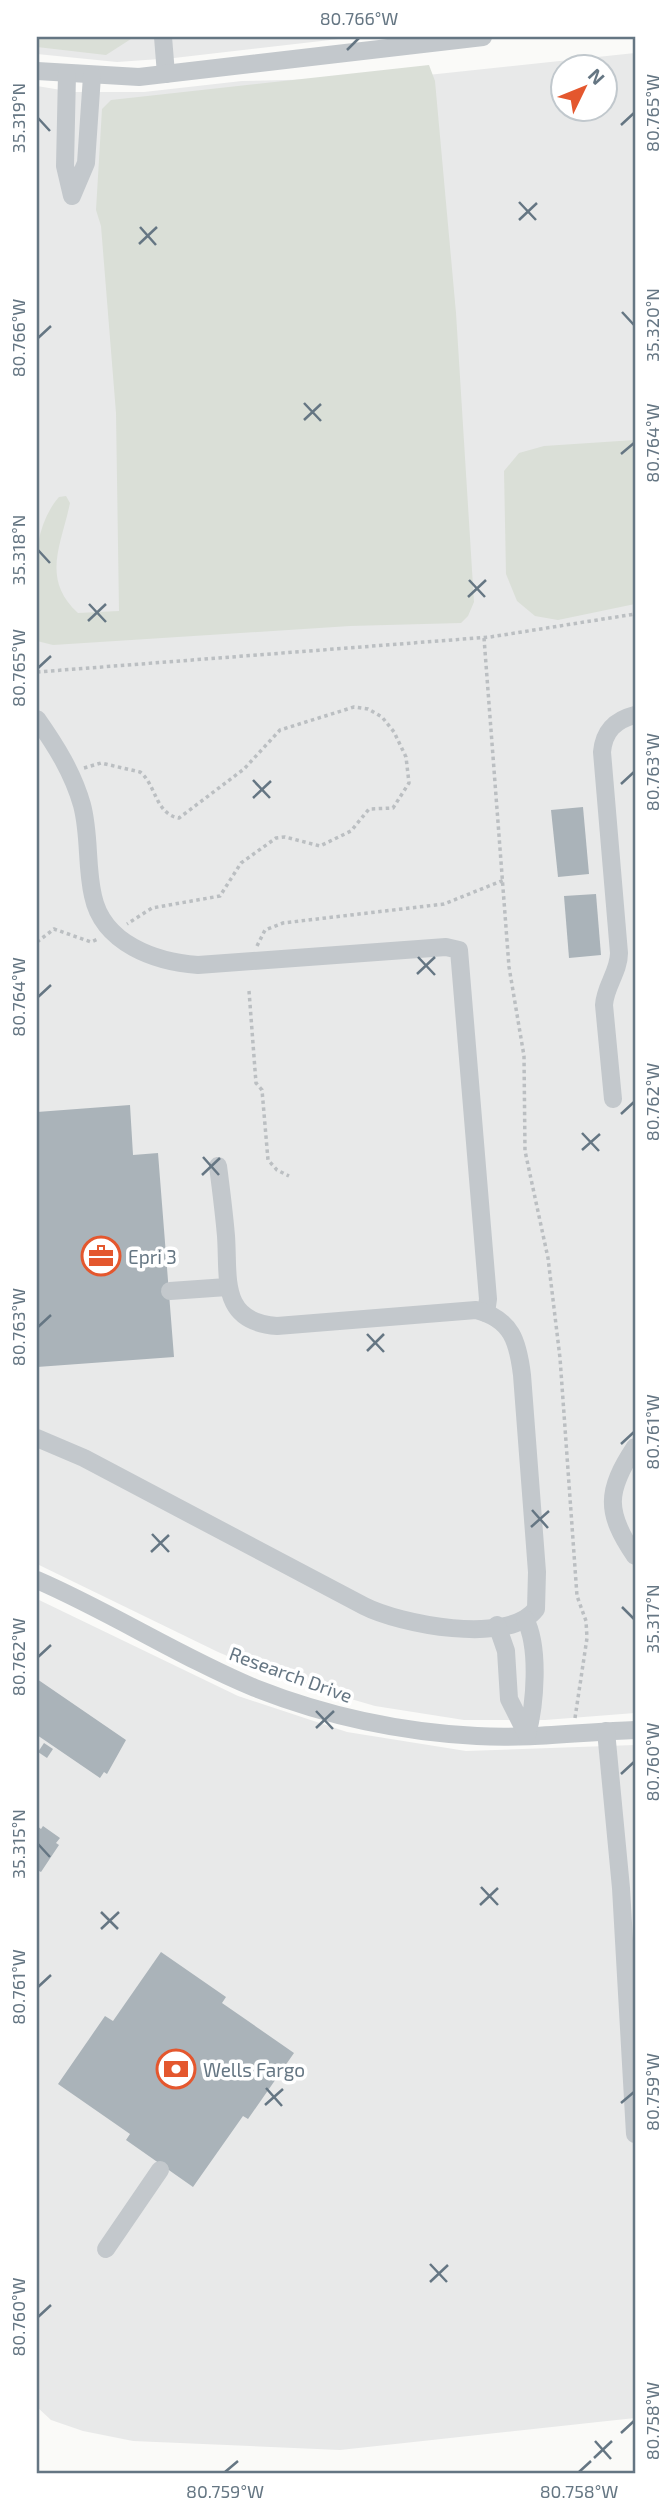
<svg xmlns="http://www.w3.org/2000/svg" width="672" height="2511" font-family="'Exo 2',sans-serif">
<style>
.built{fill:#e8e9e9;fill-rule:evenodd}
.green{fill:#dadfd7}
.building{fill:#aab3b9}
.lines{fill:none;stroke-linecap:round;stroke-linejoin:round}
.path{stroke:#bbbfc2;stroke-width:3.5;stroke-dasharray:3.5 3.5;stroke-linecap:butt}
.minor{stroke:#c3c8cc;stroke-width:18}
.ticks{fill:none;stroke:#657683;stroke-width:2.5}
.labels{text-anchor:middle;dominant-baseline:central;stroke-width:7;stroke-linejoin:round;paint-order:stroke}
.poi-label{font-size:19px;fill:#657683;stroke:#fff;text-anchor:start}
.street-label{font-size:19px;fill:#657683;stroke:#fff}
.neatline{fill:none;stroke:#657683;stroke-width:2.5}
.ticks-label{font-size:18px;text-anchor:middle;fill:#657683}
</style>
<rect width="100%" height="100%" fill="#fafaf8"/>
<!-- built -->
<g class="built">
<polygon points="37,37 356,37 174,58 117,62 37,54"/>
<path d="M635,53V1713L545,1720H464L375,1706L279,1678L218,1652L37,1564V86L73,92H144L242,81L409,77ZM564,66H606V108H564Z"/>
<polygon points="37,1599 238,1696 347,1732 466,1751 635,1745 635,2418 340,2450 133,2441 83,2431 51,2420 37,2407"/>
</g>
<!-- green -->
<g class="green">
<polygon points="37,37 134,37 106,55 37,47"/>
<path d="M429,65L435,81L456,313L474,602L468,616L461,623L350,626L53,645L37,641C37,594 26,535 59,497L66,496L70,503C61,546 41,579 78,613L119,611L116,413L101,226L96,210L102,109L111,100Z"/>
<polygon points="635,440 635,604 558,620 535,616 517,601 506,574 504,471 519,453 544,446"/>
</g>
<!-- building -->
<g class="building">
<polygon points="583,807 589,874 558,877 551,810"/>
<polygon points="596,894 601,955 569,958 564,896"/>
<polygon points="130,1105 133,1155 158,1153 174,1357 37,1367 37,1112"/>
<polygon points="37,1679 126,1740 107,1774 104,1772 100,1778 37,1735"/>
<polygon points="44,1743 53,1749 47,1758 38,1752"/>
<polygon points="37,1826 41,1829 43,1826 60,1838 56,1843 59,1845 41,1872 37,1870"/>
<polygon points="161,1952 226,1997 222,2003 294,2053 248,2119 243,2116 193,2187 126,2140 130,2134 58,2084 105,2016 113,2021"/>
</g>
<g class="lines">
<!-- path -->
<g class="path">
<polyline points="484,638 509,967 524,1056 525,1151 548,1258 560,1358 577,1596 586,1621 587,1638 575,1718"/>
<polyline points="37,672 490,637 635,614"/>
<path d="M84,768L101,763L140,772C156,784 155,814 179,818L244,769L280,730L354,707L368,709L382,717L394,732L406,757L409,783L393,808L369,809L351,831L320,846L285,837L276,838L241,863L220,896L152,908L127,924"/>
<polyline points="37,942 54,929 91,942 98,939"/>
<polyline points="257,946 265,930 283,923 444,904 504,880"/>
<polyline points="249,991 256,1083 262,1090 268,1160 277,1170 289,1176"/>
</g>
<!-- minor -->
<g class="minor">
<polyline points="163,37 166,74"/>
<polyline points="37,71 139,77 483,37"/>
<polyline points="67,74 65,166 72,196 86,163 92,76"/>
<path d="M37,719C56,746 73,773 82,805C90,835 86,866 93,896C103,944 156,962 198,965L446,947L459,950L488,1299L486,1313"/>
<path d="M613,1099L604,1005C605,986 619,972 619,953L602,752C604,731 615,720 635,715"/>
<polyline points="170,1291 227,1287"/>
<path d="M37,1438L84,1458L364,1606C399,1624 508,1646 536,1609L537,1572L522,1375C518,1342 512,1319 476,1310L277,1326C219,1322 229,1277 226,1236C224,1213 221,1189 218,1166"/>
<path d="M635,1447C606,1491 605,1512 635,1556"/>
<path d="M37,1580C111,1612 180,1657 255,1688C326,1716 400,1732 477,1736C529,1739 583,1732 635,1730"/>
<path d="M497,1625L506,1651L509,1699L527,1735C535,1705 540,1647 525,1619"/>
<polyline points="606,1731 621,1888 635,2134"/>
<polyline points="106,2249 160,2170"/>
</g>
</g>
<!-- ticks -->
<path class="ticks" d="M347,50L359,38M38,118L50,131M621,125L634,113M519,202L536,220M519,220L537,203M140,227L156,245M139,244L157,227M622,312L634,325M38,338L51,326M304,403L321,421M304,420L321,404M621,454L634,443M38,550L50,563M469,580L485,597M468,597L486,580M89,604L106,622M88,621L106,604M38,668L51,656M253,780L270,798M621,784L634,772M253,798L271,781M418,957L435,975M417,974L435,957M38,997L51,985M621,1114L634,1102M582,1133L599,1151M582,1150L600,1134M203,1157L219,1175M202,1175L220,1158M38,1327L51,1315M367,1334L384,1352M367,1351L384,1334M621,1444L634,1432M532,1510L548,1528M531,1527L549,1511M152,1534L169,1552M151,1552L169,1535M622,1607L634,1619M38,1657L51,1645M316,1711L333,1729M316,1728L334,1711M621,1774L634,1762M38,1844L50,1857M481,1887L498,1905M480,1905L498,1888M101,1912L118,1929M101,1929L119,1912M38,1987L51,1975M266,2088L282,2106M621,2103L634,2092M265,2105L283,2089M430,2264L447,2282M430,2282L448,2265M38,2317L51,2305M621,2433L634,2421M595,2441L611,2459M594,2458L612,2441M225,2472L238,2461M579,2472L591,2461"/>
<!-- icons -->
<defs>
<symbol id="office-ring" viewBox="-11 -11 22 22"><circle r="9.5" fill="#fff" stroke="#e4572e" stroke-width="1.5"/><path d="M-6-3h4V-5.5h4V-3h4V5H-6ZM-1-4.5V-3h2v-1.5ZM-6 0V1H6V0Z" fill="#e4572e"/></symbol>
<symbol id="bank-ring" viewBox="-11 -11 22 22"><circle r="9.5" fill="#fff" stroke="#e4572e" stroke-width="1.5"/><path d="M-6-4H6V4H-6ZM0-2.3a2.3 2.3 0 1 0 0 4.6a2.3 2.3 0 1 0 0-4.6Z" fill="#e4572e"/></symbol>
</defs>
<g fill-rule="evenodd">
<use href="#office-ring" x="79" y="1234" width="44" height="44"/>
<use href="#bank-ring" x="154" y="2047" width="44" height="44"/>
</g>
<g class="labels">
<!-- poi labels -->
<g class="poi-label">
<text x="128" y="1256">Epri 3</text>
<text x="203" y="2069">Wells Fargo</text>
</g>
<!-- street labels -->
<g class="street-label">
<text transform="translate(291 1674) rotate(20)">Research Drive</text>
</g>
</g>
<!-- border -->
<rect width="672" height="2511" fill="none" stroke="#ffffff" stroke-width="77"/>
<!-- north arrow -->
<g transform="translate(584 88) rotate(47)"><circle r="33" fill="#ffffff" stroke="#c1c8cd" stroke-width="2"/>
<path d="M0-5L12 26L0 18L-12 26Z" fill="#e4572e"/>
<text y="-10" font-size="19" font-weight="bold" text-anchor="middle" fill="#657683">N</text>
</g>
<rect x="38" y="38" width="596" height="2434" class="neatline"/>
<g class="ticks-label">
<text x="359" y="25">80.766°W</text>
<text transform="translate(653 113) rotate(-90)" y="6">80.765°W</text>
<text transform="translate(19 118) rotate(-90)" y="6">35.319°N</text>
<text transform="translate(653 325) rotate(-90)" y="6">35.320°N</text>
<text transform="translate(19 338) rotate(-90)" y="6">80.766°W</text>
<text transform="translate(653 443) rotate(-90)" y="6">80.764°W</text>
<text transform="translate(19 550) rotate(-90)" y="6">35.318°N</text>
<text transform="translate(19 668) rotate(-90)" y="6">80.765°W</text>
<text transform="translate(653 772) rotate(-90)" y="6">80.763°W</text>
<text transform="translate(19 997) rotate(-90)" y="6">80.764°W</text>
<text transform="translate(653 1102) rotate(-90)" y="6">80.762°W</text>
<text transform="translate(19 1327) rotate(-90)" y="6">80.763°W</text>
<text transform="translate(653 1432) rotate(-90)" y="6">80.761°W</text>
<text transform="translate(653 1619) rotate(-90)" y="6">35.317°N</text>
<text transform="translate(19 1657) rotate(-90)" y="6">80.762°W</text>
<text transform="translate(653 1762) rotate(-90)" y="6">80.760°W</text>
<text transform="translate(19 1844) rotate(-90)" y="6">35.315°N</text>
<text transform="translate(19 1987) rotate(-90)" y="6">80.761°W</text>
<text transform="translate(653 2092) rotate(-90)" y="6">80.759°W</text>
<text transform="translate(19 2317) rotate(-90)" y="6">80.760°W</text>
<text transform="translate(653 2421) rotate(-90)" y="6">80.758°W</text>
<text x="225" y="2498">80.759°W</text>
<text x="579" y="2498">80.758°W</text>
</g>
</svg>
